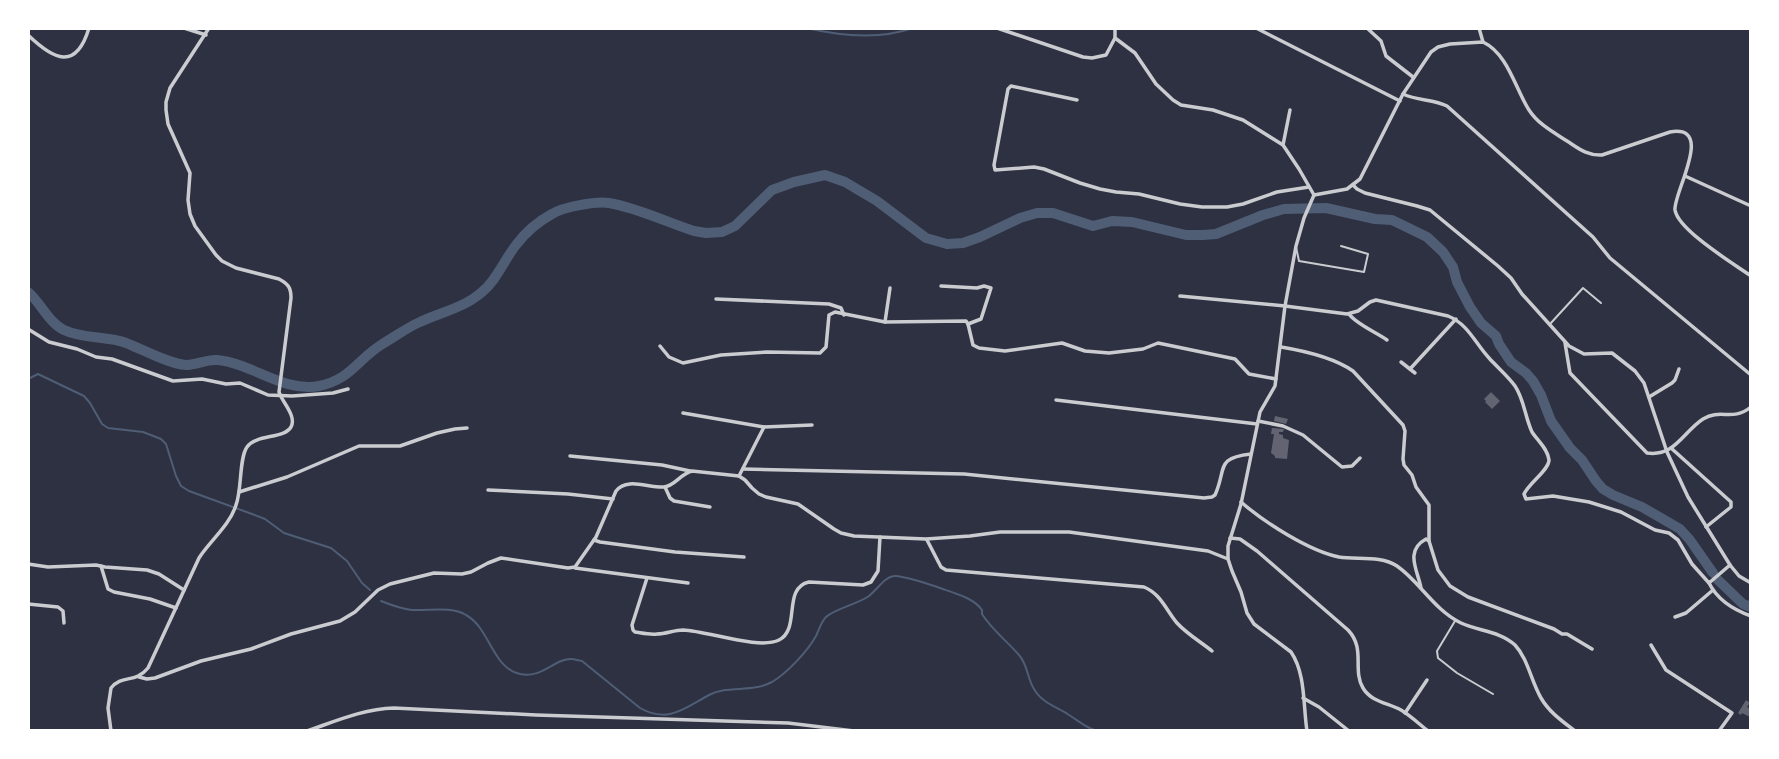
<svg xmlns="http://www.w3.org/2000/svg" width="1779" height="759" font-family="Overpass,sans-serif">
<style>
.lines{fill:none;stroke-linecap:round;stroke-linejoin:round}
.stream{stroke:#4f5d75;stroke-width:2}
.river{stroke:#4f5d75;stroke-width:10}
.building{fill:#626471}
.service{stroke:#caccd0;stroke-width:2}
.minor{stroke:#caccd0;stroke-width:3.5}
</style>
<rect width="100%" height="100%" fill="#2d3142"/>
<g class="lines">
<!-- stream -->
<g class="stream">
<path d="M806,28C841,36 879,40 913,28"/>
<polyline points="28,379 38,374 84,396 90,403 102,424 108,428 143,432 161,439 166,444 176,476 181,486 189,491 252,514 265,519 284,533 331,548 347,561 362,583 370,590"/>
<path d="M381,601C391,605 402,609 412,610C430,611 451,606 466,615C490,628 492,668 520,674C542,679 555,658 572,659C574,659 580,661 582,661L640,708C668,724 685,708 709,695C728,685 752,693 772,682C787,673 807,652 816,636C819,630 821,622 826,617C834,609 858,604 869,596C877,590 884,577 894,576C901,575 932,585 940,588C954,593 974,598 982,610V614C992,630 1007,641 1019,655C1028,665 1027,678 1034,689C1042,703 1057,707 1069,715C1079,721 1087,729 1098,731"/>
</g>
<!-- river -->
<g class="river">
<path d="M28,292C41,303 49,323 64,330C82,339 108,336 126,343C142,349 169,364 186,365C197,365 207,359 217,360C252,363 284,393 319,386C352,379 357,359 384,343C396,336 408,327 420,322C441,312 464,308 482,292C497,280 504,260 516,245C525,233 539,221 552,214C563,207 596,201 609,203C638,208 666,222 694,231L706,233L722,232L735,226L772,190L794,182L825,175L845,182L877,201L926,238L947,244L963,243L980,237L1020,218L1037,213H1053L1093,226L1112,221L1132,222L1186,235H1203L1216,234L1263,215L1284,209L1326,208L1375,219L1392,220L1427,237L1443,252L1453,267L1457,282L1470,307L1481,323L1496,336L1499,344L1511,362L1526,373L1533,381L1541,395L1551,421L1570,448L1582,460L1596,481L1603,489L1613,495L1642,507L1680,529L1690,540L1713,573"/>
<polyline points="1718,580 1743,604 1751,607"/>
</g>
</g>
<!-- building -->
<g class="building">
<polygon points="1491,392 1500,401 1492,409 1485,402 1486,401 1484,399"/>
<polygon points="1275,416 1288,419 1286,424 1274,421"/>
<polygon points="1272,428 1284,429 1283,432 1279,432 1279,434 1283,435 1283,438 1289,440 1287,459 1275,458 1275,456 1271,453 1274,434 1271,434"/>
<polygon points="1746,700 1750,703 1747,707 1751,709 1750,717 1742,713 1741,715 1738,713"/>
</g>
<g class="lines">
<!-- service -->
<g class="service">
<polyline points="1296,247 1299,261 1364,272 1368,254 1341,246"/>
<polyline points="1550,324 1583,288 1601,303"/>
<polyline points="1455,621 1437,651 1438,658 1457,673 1493,694"/>
</g>
<!-- minor -->
<g class="minor">
<polyline points="184,28 206,35"/>
<polyline points="997,28 1083,57 1092,58 1106,55 1115,38"/>
<polyline points="1115,28 1115,38 1135,53 1156,84 1173,100 1181,105 1213,110 1243,120 1283,145 1299,169 1314,195"/>
<polyline points="1256,28 1400,101"/>
<polyline points="1367,28 1381,41 1386,56 1413,77"/>
<polyline points="1479,28 1483,42"/>
<path d="M28,35C54,60 76,71 89,28"/>
<path d="M1403,94C1418,101 1433,99 1447,106L1593,237L1610,258L1751,375"/>
<polyline points="1077,100 1011,86 1008,89 994,165 995,170 1034,167 1044,169 1080,183 1100,189 1116,192 1139,194 1180,204 1202,207 1227,207 1243,204 1277,192 1309,187"/>
<polyline points="1283,145 1290,110"/>
<polyline points="1685,176 1751,206"/>
<polyline points="1353,185 1357,189 1365,193 1417,206 1430,210 1498,266 1511,278 1522,294 1569,346 1584,354 1612,353 1635,371 1644,383 1667,452 1688,497 1730,565 1739,576 1751,583"/>
<path d="M1314,195L1347,189L1360,179L1403,94L1431,52L1438,47L1450,44L1483,42C1508,54 1515,88 1529,110C1538,124 1553,132 1567,141C1578,148 1587,156 1602,155L1670,132C1716,124 1673,193 1675,210C1678,230 1734,264 1751,276"/>
<polyline points="941,286 977,288 984,286 991,288 981,319 968,324"/>
<path d="M1180,296L1285,306L1347,314L1358,311L1370,302L1376,300L1448,316C1468,324 1475,343 1489,358C1497,367 1508,376 1515,386C1524,399 1525,417 1532,432C1537,440 1548,449 1549,460C1549,470 1529,483 1524,494L1526,499L1553,496L1589,502L1621,512L1655,530L1669,533L1678,540L1692,564L1709,583L1730,565"/>
<polyline points="716,299 829,304 841,308 844,315"/>
<path d="M1349,314C1356,324 1376,332 1387,340"/>
<polyline points="885,322 890,288"/>
<polyline points="28,329 49,342 77,349 96,357 112,359 173,381 202,379 226,384 240,383 268,395 292,396 333,393 348,389"/>
<path d="M1565,343L1570,373L1647,453C1675,457 1683,432 1703,419C1721,408 1732,422 1751,407"/>
<polyline points="660,346 669,357 683,363 721,355 767,352 820,353 826,347 829,315 835,312 885,322 966,321 968,324 973,345 979,348 1005,351 1062,343 1085,351 1109,353 1143,349 1158,343 1235,359 1249,374 1276,379"/>
<path d="M1281,347C1305,351 1333,357 1353,371L1403,425L1405,431L1403,459L1404,465L1412,475L1416,487L1429,505V541"/>
<polyline points="1401,362 1415,373"/>
<polyline points="1410,369 1456,319"/>
<polyline points="1649,397 1672,383 1675,380 1679,369"/>
<polyline points="1056,400 1257,424"/>
<polyline points="683,413 764,427"/>
<polyline points="1258,421 1283,426 1303,435 1342,467 1352,466 1360,458"/>
<polyline points="1671,448 1731,502 1731,507 1706,527"/>
<polyline points="570,456 662,465 690,471"/>
<path d="M743,469L964,474L1204,498L1212,497L1215,495C1227,468 1215,458 1251,454"/>
<polyline points="739,476 764,427 812,425"/>
<polyline points="665,487 670,498 674,501 710,507"/>
<polyline points="488,490 568,494 613,499"/>
<polyline points="239,492 287,477 359,446 400,446 437,433 455,429 467,428"/>
<path d="M1241,502C1264,522 1309,551 1339,557C1356,560 1381,555 1397,566C1420,582 1434,610 1461,623C1478,631 1500,631 1515,645C1528,659 1531,681 1541,698C1549,712 1562,721 1575,731"/>
<path d="M1230,538L1240,539L1257,551L1348,630C1366,649 1352,669 1363,688C1371,702 1389,703 1401,710C1411,716 1419,724 1428,731"/>
<polyline points="594,540 600,542 675,552 744,557"/>
<path d="M927,540L941,567L946,570L1144,587C1161,594 1166,610 1177,623C1187,634 1201,642 1212,651"/>
<polyline points="28,564 48,567 96,565 105,567 147,570 159,574 184,590"/>
<polyline points="101,566 108,589 114,592 150,599 176,608"/>
<polyline points="575,568 688,583"/>
<path d="M647,578L632,625L633,630L635,632C642,633 650,635 657,634C666,634 674,630 683,630C708,631 759,650 779,640C801,629 782,588 809,582L863,585L871,582L878,571L880,537"/>
<path d="M1709,583C1717,599 1734,610 1751,616"/>
<path d="M1421,588C1418,571 1404,551 1426,539L1429,541L1438,570L1450,586L1468,597L1554,629L1562,634H1567L1592,649"/>
<polyline points="28,604 58,607 63,611 64,623"/>
<polyline points="1675,617 1686,613 1713,590"/>
<polyline points="1651,645 1666,670 1732,713 1719,731"/>
<path d="M139,677L147,679L155,678L201,661L251,649L291,634L340,621L355,612L378,590L390,584L434,573L462,574L471,572L488,563L501,558L568,568L575,567L596,537L616,491C627,477 648,488 664,487C675,486 680,474 692,471L739,476L745,480L752,488L759,494L766,497L798,504L834,529L841,533L854,536L926,539L970,536L1000,532H1069L1208,551L1228,559"/>
<polyline points="1303,698 1319,707 1349,731"/>
<polyline points="1405,713 1427,680"/>
<path d="M111,731L108,708L111,688C122,674 135,684 148,668L199,558C210,541 230,525 236,505C242,490 239,458 247,447C256,434 284,439 291,427C297,416 282,402 279,392L291,298C291,287 288,284 279,279L236,268L222,261L216,255L195,226L190,214L188,200L190,173L168,124L166,110V102L170,88L209,28"/>
<path d="M307,731C336,721 363,709 394,708L536,715L788,723L854,731"/>
<path d="M1307,731C1303,706 1306,674 1291,652L1254,624L1247,613L1241,592L1232,571L1228,559V546L1241,504L1260,412L1275,386L1285,306L1296,246L1304,218L1314,195"/>
</g>
</g>
<!-- border -->
<rect width="1779" height="759" fill="none" stroke="#ffffff" stroke-width="60"/>
</svg>
